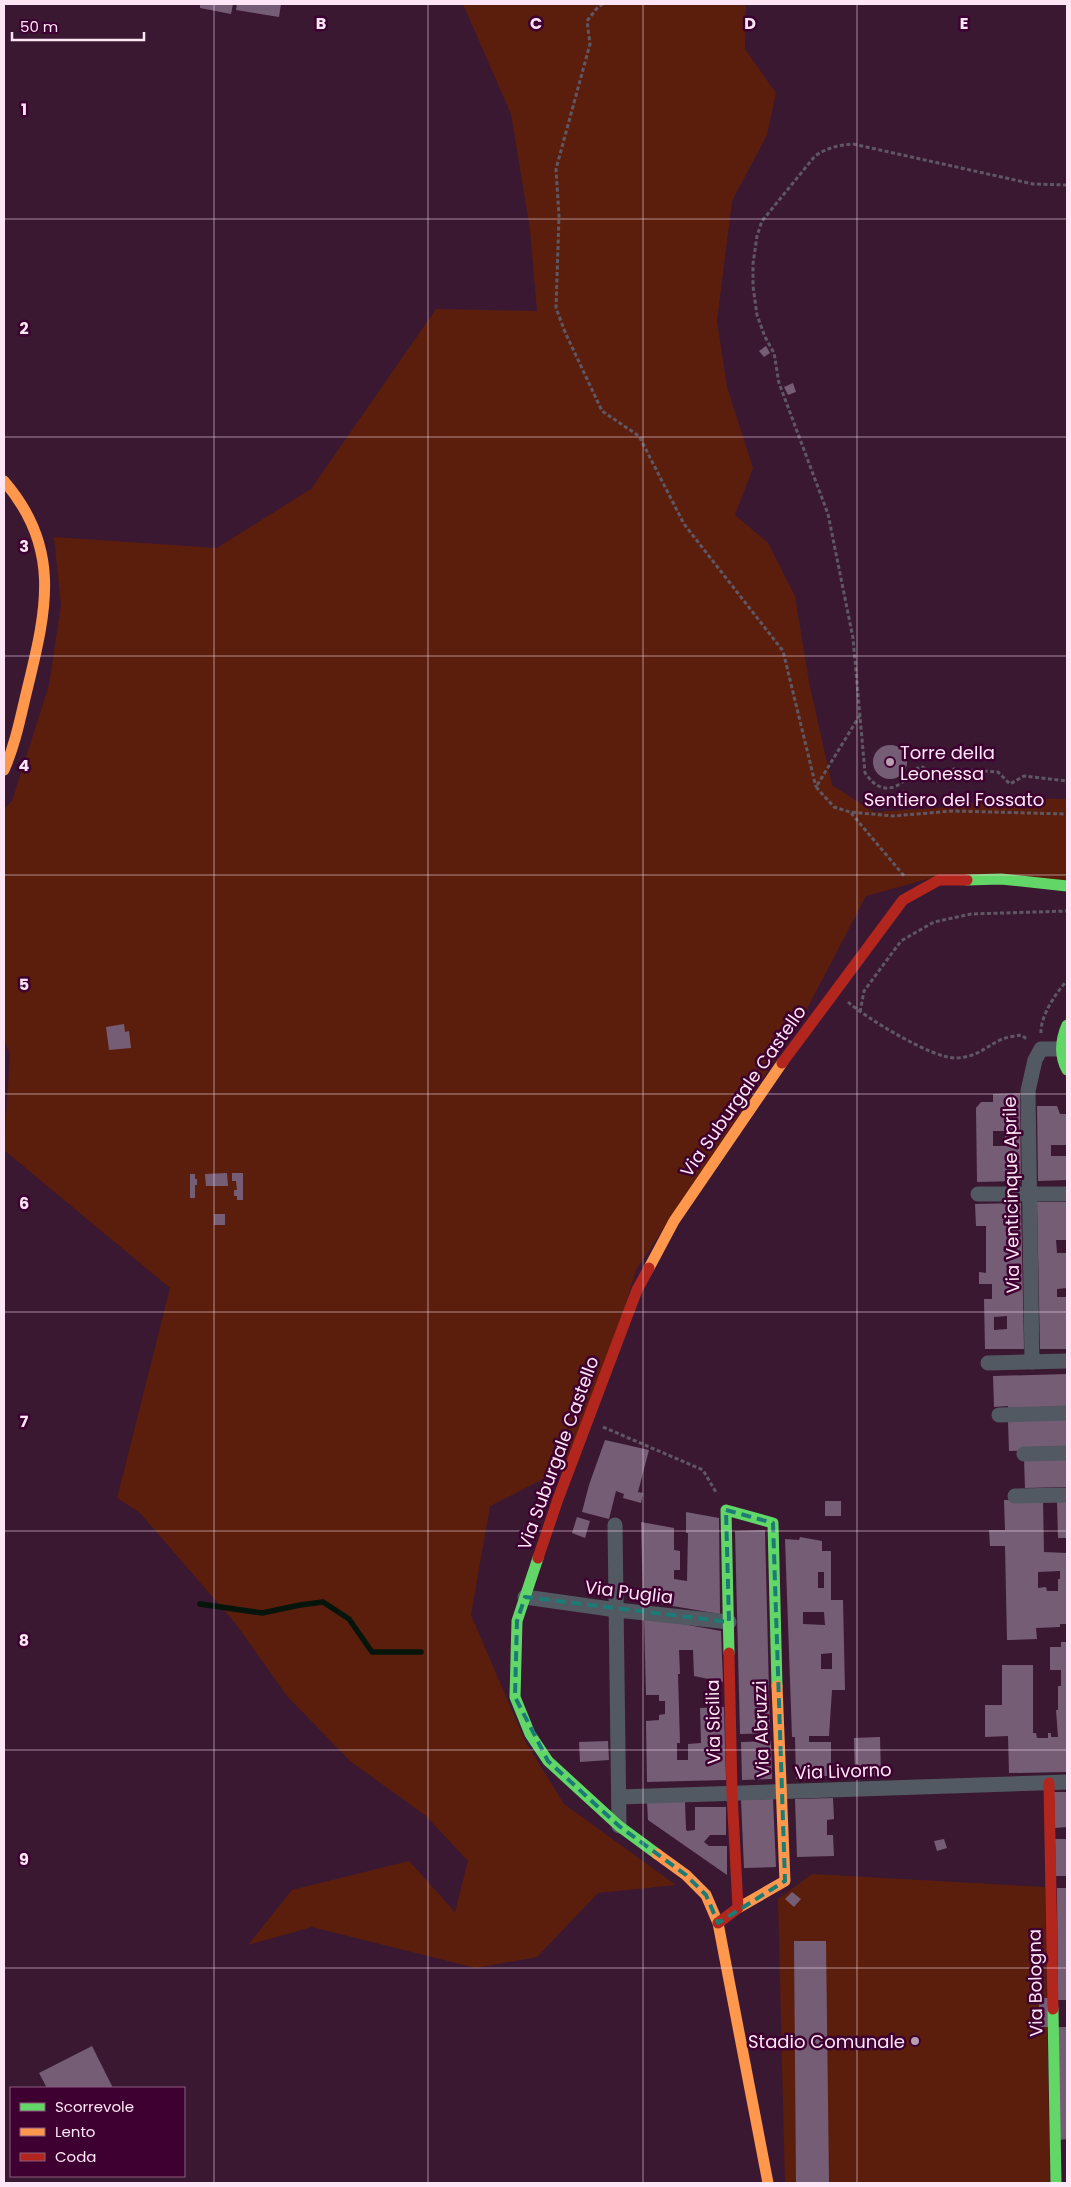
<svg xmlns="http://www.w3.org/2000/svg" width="1071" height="2187" font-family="Poppins,sans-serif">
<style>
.green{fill:#5b1e0c}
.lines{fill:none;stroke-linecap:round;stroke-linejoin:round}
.stream{stroke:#05150c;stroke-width:5.5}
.building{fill:#765d76;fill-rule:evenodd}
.path{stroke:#5f5864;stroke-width:3;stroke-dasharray:4 2.5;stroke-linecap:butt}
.street{stroke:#535962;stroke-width:15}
.fast{stroke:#63d668;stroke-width:11}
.slow{stroke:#ff974d;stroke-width:11}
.jam{stroke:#b3261e;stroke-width:11}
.marked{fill:none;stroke:#1b7c75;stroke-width:4;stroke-dasharray:10 6;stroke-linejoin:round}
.grid{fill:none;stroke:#fee5f5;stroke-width:1;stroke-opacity:0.55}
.poi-dot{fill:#b99db1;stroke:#3e0030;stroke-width:2}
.labels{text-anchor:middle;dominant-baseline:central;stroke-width:5;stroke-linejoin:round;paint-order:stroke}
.poi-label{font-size:18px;fill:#fee5f5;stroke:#3e0030;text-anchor:start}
.street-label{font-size:18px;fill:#fee5f5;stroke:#3e0030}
.grid-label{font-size:16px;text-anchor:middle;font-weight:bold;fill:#fee5f5;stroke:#3e0030;stroke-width:5;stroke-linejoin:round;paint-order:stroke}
</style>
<rect width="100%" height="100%" fill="#3a1832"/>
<!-- green -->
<g class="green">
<polygon points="463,4 746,4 745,49 776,93 767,135 732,201 717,321 727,387 753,468 735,515 768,543 795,596 809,682 832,785 874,812 938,808 1006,798 1067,799 1067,884 939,876 866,896 799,1024 636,1270 579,1461 490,1506 471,1615 525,1741 564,1804 676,1885 598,1893 537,1957 476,1968 312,1927 248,1945 292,1890 409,1861 455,1912 468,1861 426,1816 350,1761 287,1696 236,1624 140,1513 117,1498 170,1288 4,1150 10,1054 4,1039 4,809 12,801 49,685 61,605 54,537 217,548 311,489 436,309 537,311 530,229 511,114"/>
<polygon points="812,1874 1045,1887 1050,2183 785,2183 778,1899"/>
</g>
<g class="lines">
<!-- stream -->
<polyline class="stream" points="200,1604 262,1613 300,1605 323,1602 349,1619 372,1652 421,1652"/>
</g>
<!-- building -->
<g class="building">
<polygon points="200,4 233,4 231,14 200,8"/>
<polygon points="237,4 281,4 279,17 236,10"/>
<polygon points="766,346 770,353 764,357 759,351"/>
<polygon points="793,383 796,392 788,395 784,387"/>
<circle cx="890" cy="762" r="17"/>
<polygon points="124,1024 125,1032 129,1031 131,1048 109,1050 106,1027"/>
<path d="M1020,1093L1021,1181L977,1182L976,1108L981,1102H993V1094ZM993,1131H1005V1146H993Z"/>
<polygon points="1037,1106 1057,1106 1060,1114 1067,1114 1067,1145 1051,1145 1051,1156 1067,1156 1067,1180 1038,1181"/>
<polygon points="227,1173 228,1186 206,1186 205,1174"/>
<polygon points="232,1173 243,1173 243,1200 237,1200 237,1196 234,1196 234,1190 237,1190 236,1181 232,1181"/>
<polygon points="190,1174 195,1174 195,1179 197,1179 197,1185 195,1185 195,1198 190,1198"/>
<polygon points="1037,1202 1067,1202 1067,1240 1056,1240 1057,1253 1067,1253 1067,1288 1057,1289 1057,1297 1067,1297 1067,1349 1040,1349"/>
<path d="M1021,1203L1024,1349H985L984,1299H992V1284H979V1272L986,1273V1226H976L975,1204ZM1007,1316V1329L994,1330V1317Z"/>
<rect x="214" y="1214" width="11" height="11"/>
<polygon points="1067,1374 1067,1408 1008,1410 1008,1406 994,1407 993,1376"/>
<polygon points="1067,1419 1067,1450 1009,1451 1008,1421"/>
<polygon points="605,1440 649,1450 638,1492 643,1493 641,1503 623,1498 624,1494 616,1491 609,1519 582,1512 589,1485"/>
<polygon points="1067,1457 1067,1487 1025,1488 1024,1458"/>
<path d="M1004,1500H1043L1044,1552L1067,1553V1624H1060V1627L1036,1628L1037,1639L1007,1640L1005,1546H990L989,1530H1005ZM1060,1571V1579H1058V1591H1047L1046,1587L1038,1588V1572Z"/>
<polygon points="1057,1500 1067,1500 1067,1538 1058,1538"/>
<rect x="825" y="1501" width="16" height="15"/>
<polygon points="686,1512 719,1518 720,1614 643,1601 641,1522 674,1528 674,1550 680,1551 680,1570 674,1570 674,1579 687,1581 688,1533 686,1533"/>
<polygon points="577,1517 590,1521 585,1538 572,1533"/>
<polygon points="765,1530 770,1733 740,1734 735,1531"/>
<path d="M800,1537L822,1541V1551H831V1600H843L845,1690H832L829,1736H809V1742H831V1776H818V1778L796,1779L795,1737H792L785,1539L799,1540ZM818,1572H824V1588H818ZM803,1612H824L825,1625L803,1624ZM832,1653V1669H821V1654Z"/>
<polygon points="644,1617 721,1631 723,1682 694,1676 693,1650 679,1650 680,1674 678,1674 680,1743 677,1743 677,1760 688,1760 688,1744 701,1743 700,1708 724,1707 726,1780 647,1782 646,1721 659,1720 659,1715 665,1714 665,1701 659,1701 659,1695 646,1695"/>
<polygon points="1061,1642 1067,1642 1067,1772 1009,1773 1008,1736 985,1737 985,1705 1002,1705 1002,1665 1033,1665 1033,1733 1036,1733 1037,1738 1048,1738 1048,1733 1051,1733 1051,1737 1058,1737 1056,1710 1058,1710 1058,1686 1061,1686 1061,1670 1050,1670 1050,1647 1061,1647"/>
<polygon points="880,1737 881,1776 855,1777 854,1738"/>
<polygon points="608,1741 609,1760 580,1762 579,1742"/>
<polygon points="771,1741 772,1779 742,1780 741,1742"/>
<polygon points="1054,1792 1067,1792 1067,1827 1055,1828"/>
<polygon points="833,1798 834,1819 827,1820 827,1835 833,1835 834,1856 797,1857 795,1799"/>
<polygon points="773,1799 776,1867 744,1868 741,1800"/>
<polygon points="647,1802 685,1802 686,1829 687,1831 695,1830 695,1807 726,1807 726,1835 710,1835 704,1842 709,1846 727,1846 727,1875 648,1820"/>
<polygon points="944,1839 947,1848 937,1851 934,1841"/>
<polygon points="1055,1839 1067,1839 1067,1876 1056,1876"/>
<polygon points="1057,1888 1067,1888 1067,2000 1058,2000"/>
<polygon points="792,1892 801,1899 794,1907 785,1899"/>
<polygon points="794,1941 826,1941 829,2182 796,2182"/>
<rect x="1039" y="1998" width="9" height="29"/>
<polygon points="1058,2027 1067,2027 1067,2139 1059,2140"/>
<polygon points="92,2046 113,2088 47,2088 39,2073"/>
</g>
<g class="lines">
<!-- path -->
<g class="path">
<polyline points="603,4 598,7 587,21 590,44 556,169 559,216 556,308 565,332 602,411 639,436 684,524 783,651 816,787"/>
<path d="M1067,185L1033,184L853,144C838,145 827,148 815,156L762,221L757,236L753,264V286L757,315L765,337L774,353L779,383L828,514L853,638L865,773C874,786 886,794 901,783C910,777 912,768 923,767L938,781L954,769L998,772L1010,784L1024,776L1067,781"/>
<polyline points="860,715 816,787 834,807 850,812 893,816 953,811 1067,814"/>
<polyline points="851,813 905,877"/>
<path d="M848,1002C866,1018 933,1059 956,1058C978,1057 985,1047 1002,1039C1008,1037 1015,1036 1021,1035L1028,1040"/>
<polyline points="860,1012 864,991 901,941 934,922 971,914 1067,911"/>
<path d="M1041,1033C1040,1017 1056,992 1067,981"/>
<polyline points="603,1427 703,1470 717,1494"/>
</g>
<!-- street -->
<g class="street">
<polyline points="978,1194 1067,1194"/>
<polyline points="1032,1362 1028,1091 1035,1060 1041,1049 1060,1049"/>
<polyline points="988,1363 1067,1361"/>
<polyline points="999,1415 1067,1413"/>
<polyline points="1024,1454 1067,1453"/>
<polyline points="1015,1496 1067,1495"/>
<polyline points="615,1525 619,1826"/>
<polyline points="525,1597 617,1610 729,1622"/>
<polyline points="619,1797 1067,1782"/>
</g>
<!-- fast -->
<g class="fast">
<polyline points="967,880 1001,879 1067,886"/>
<path d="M1067,1025C1060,1041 1059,1055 1067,1070"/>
<polyline points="538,1558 517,1621 515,1697 530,1734 548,1761 619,1826 657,1854"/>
<polyline points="729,1653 726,1510 773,1523 777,1686"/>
<polyline points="1053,2009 1056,2183"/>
</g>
<!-- slow -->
<g class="slow">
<path d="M4,481C61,547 47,608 28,686C21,714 16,743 4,770"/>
<polyline points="649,1268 674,1221 782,1063"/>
<polyline points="657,1854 686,1875 706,1895 718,1923 768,2183"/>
<polyline points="738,1908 785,1881 777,1686"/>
</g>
<!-- jam -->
<g class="jam">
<polyline points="782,1063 903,900 939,880 967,880"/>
<polyline points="538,1558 558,1499 637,1290 649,1268"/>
<polyline points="1049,1783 1053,2009"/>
<polyline points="718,1923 738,1908 732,1793 729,1653"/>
</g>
</g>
<!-- marked area -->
<path class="marked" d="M726,1510L773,1523L785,1881L718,1923L706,1895L686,1875L619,1826L548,1761L515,1697L517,1621L525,1597L729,1622Z"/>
<!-- grid -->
<path class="grid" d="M214,4V2183M428,4V2183M643,4V2183M857,4V2183M4,219H1067M4,437H1067M4,656H1067M4,875H1067M4,1094H1067M4,1312H1067M4,1531H1067M4,1750H1067M4,1968H1067"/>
<!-- markers -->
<g class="poi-dot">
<circle cx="890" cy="762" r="5"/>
<circle cx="915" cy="2041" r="5"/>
</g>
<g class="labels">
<!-- poi labels -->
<g class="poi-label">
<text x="900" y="752">Torre della<tspan x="900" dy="21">Leonessa</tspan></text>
<text x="905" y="2041" text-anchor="end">Stadio Comunale</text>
</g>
<!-- street labels -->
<g class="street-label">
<text x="954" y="799">Sentiero del Fossato</text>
<text transform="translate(743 1091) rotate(-55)">Via Suburgale Castello</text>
<text transform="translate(1011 1195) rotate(-91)">Via Venticinque Aprile</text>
<text transform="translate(558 1453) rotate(-70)">Via Suburgale Castello</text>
<text transform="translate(629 1592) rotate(7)">Via Puglia</text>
<text transform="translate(713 1722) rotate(-91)">Via Sicilia</text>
<text transform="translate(761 1729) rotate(-92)">Via Abruzzi</text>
<text transform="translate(843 1771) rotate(-2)">Via Livorno</text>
<text transform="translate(1035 1983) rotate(-91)">Via Bologna</text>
</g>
</g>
<g class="grid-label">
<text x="321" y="29">B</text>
<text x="536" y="29">C</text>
<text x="750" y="29">D</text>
<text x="964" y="29">E</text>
<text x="24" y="115">1</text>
<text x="24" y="334">2</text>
<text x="24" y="552">3</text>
<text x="24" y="771">4</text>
<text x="24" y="990">5</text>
<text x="24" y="1209">6</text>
<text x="24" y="1427">7</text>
<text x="24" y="1646">8</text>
<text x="24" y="1865">9</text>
</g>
<!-- border -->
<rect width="1071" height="2187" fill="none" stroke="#fee5f5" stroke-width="10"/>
<!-- legend -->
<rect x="10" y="2087" width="175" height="90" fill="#3e0030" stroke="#8b5c7f"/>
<rect x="20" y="2103" width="25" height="8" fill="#63d668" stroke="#8b5c7f"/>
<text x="55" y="2112" font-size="15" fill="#fee5f5">Scorrevole</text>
<rect x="20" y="2128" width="25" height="8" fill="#ff974d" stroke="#8b5c7f"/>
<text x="55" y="2137" font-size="15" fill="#fee5f5">Lento</text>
<rect x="20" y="2153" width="25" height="8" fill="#b3261e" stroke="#8b5c7f"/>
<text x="55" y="2162" font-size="15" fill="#fee5f5">Coda</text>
<!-- scale -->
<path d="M12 32v8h132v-8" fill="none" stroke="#fee5f5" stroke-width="2.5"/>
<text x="20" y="32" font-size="15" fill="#fee5f5" stroke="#3e0030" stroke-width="4" paint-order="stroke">50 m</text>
</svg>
